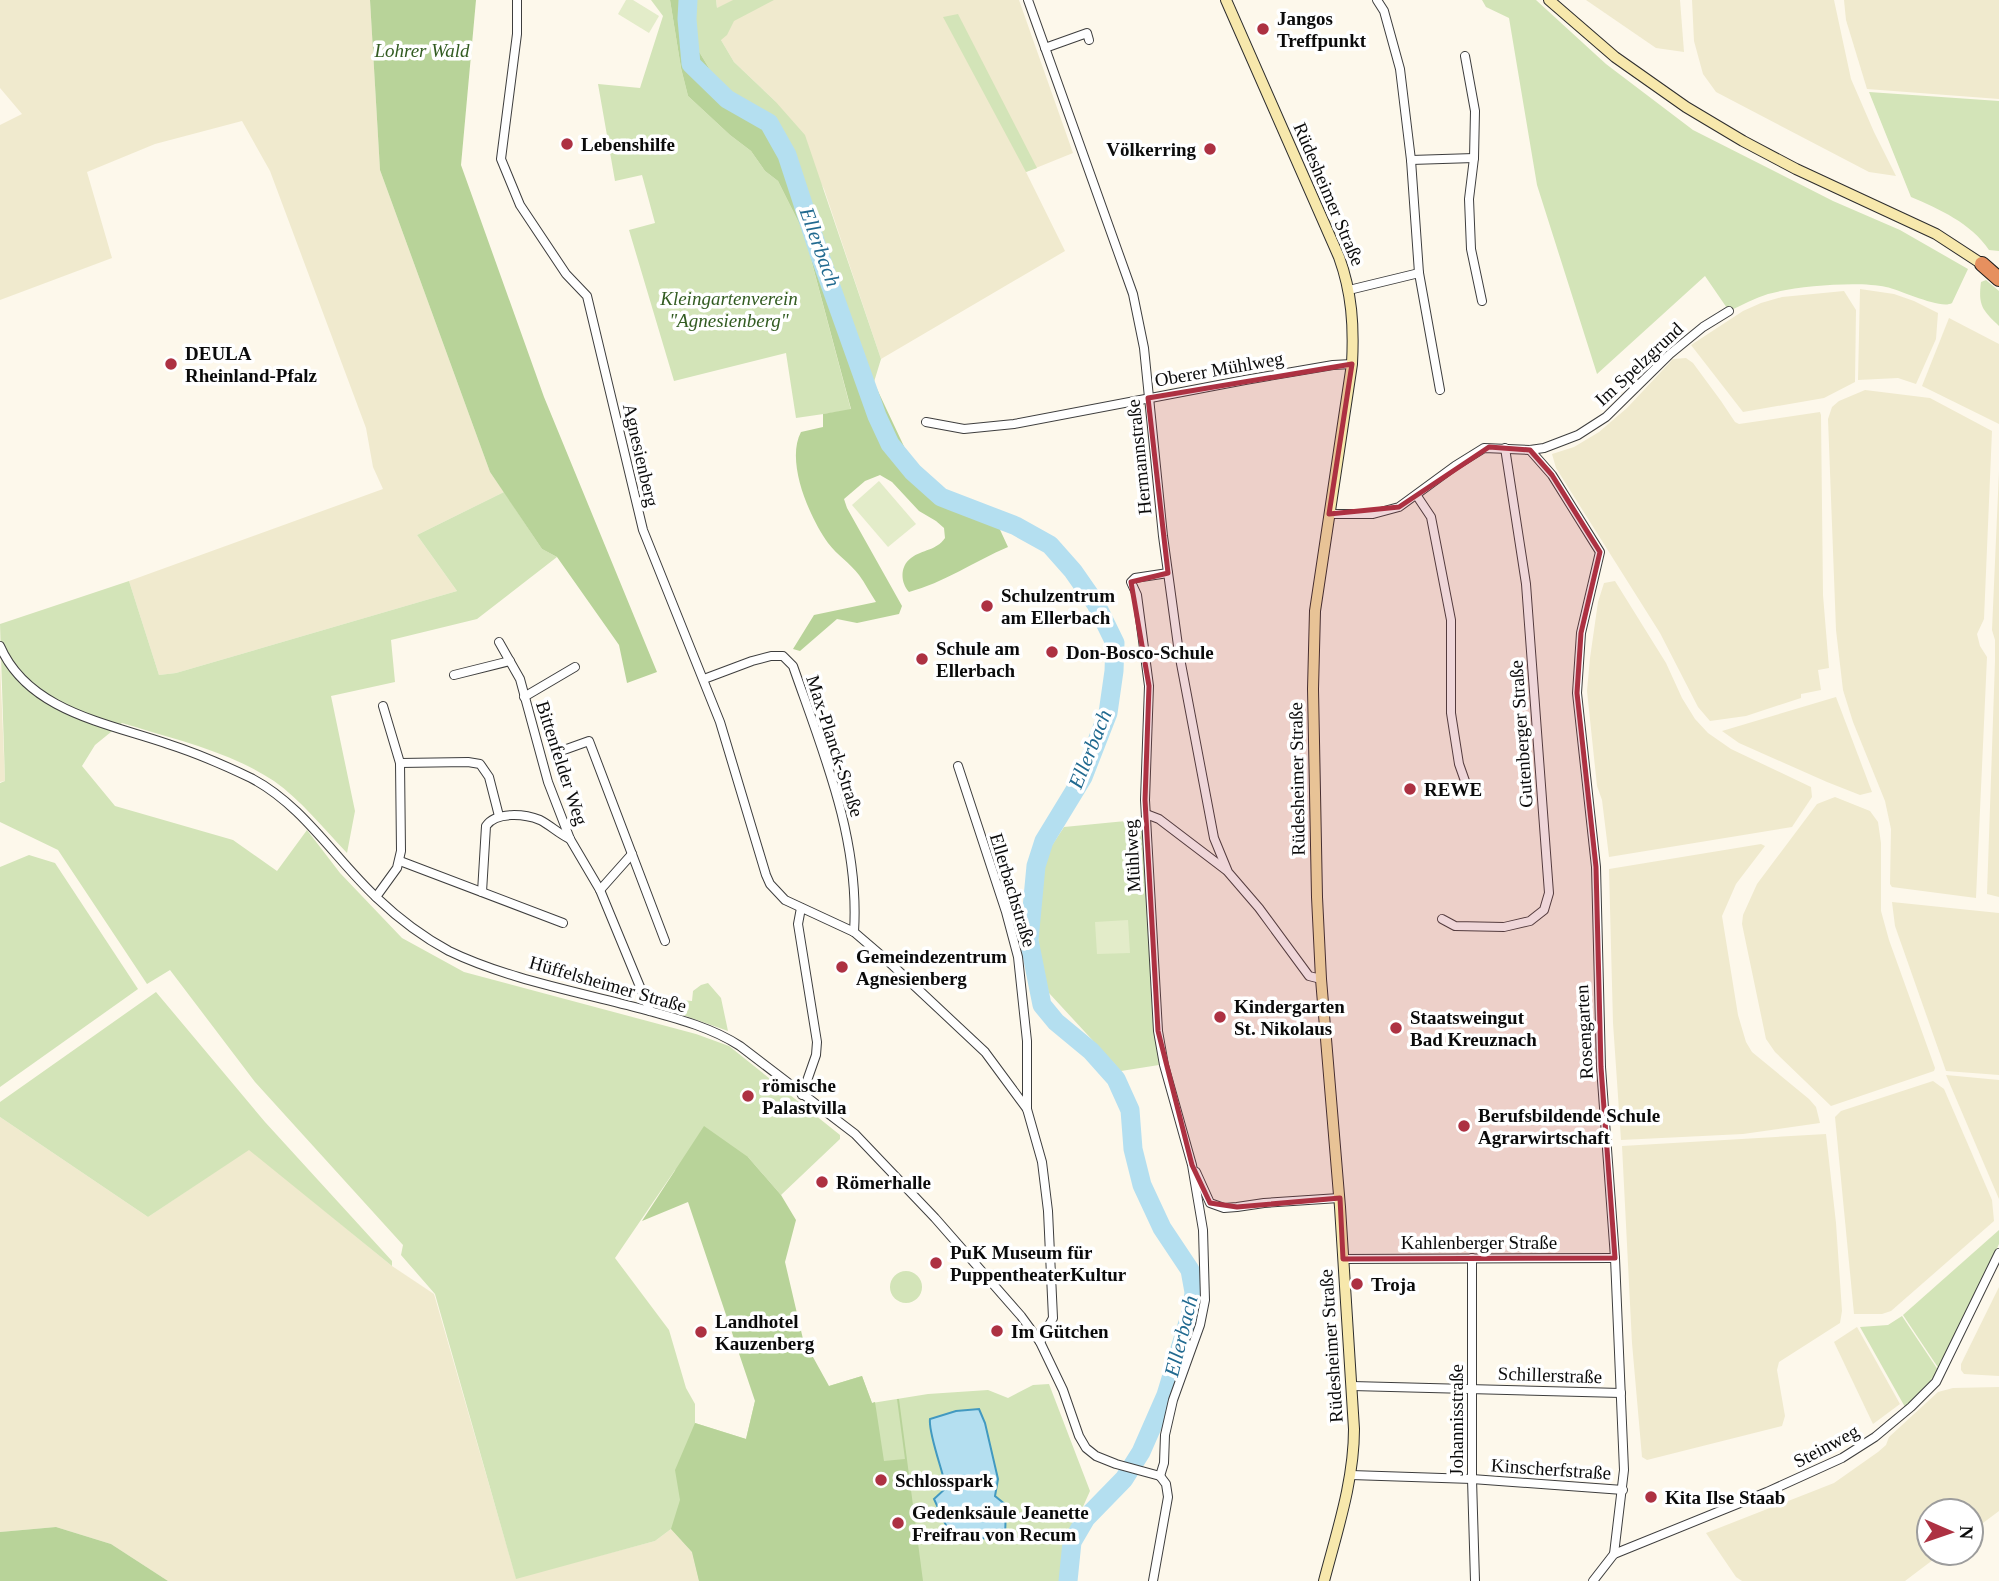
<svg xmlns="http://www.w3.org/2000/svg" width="1999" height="1581" font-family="'Times New Roman',serif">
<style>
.farmland{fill:#f0eace}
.green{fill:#d3e4b8}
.forest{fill:#b8d399}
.pitch{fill:#e3ecc9}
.water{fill:#b4dff0;stroke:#4299c0;stroke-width:2}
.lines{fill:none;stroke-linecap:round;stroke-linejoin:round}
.river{stroke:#b4dff0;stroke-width:19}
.street-casing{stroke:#3e3e3e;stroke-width:10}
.secondary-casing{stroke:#2d2d2d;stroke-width:12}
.highway-casing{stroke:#1c1c1c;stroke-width:16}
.street{stroke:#fff;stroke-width:8}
.secondary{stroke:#f7e8ac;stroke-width:10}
.highway{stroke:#e6905f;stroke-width:14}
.marked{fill:#ad3142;fill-opacity:0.2;stroke:#ad3142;stroke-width:5;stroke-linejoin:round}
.poi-dot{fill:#ad3142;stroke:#fff;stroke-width:2.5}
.labels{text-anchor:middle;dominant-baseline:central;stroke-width:7;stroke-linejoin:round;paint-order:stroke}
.poi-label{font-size:19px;font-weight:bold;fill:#0b0b0b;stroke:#fff;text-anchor:start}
.park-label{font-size:19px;font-style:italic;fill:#335c22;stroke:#fff}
.street-label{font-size:19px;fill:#0b0b0b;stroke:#fff}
.water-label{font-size:21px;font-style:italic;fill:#216a90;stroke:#fff}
</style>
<rect width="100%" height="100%" fill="#fdf8eb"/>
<!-- farmland -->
<g class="farmland">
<polygon points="0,0 370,0 380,170 490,472 504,492 417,535 457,591 176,673 159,675 129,581 383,489 373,467 366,428 270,171 242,121 155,144 87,172 112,258 0,300 0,125 22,114 0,88"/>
<polygon points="716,0 1019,0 1073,153 1026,172 1065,251 881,359 824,189 775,101 734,62 721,40"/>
<polygon points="1586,0 1680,0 1684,52 1656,48"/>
<polygon points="1692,0 1834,0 1851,79 1874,132 1896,176 1869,172 1716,92 1703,74 1694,41"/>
<polygon points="1844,0 1999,0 1999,99 1867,89 1846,20"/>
<polygon points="1860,289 1894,294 1914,301 1938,313 1936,339 1916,384 1898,378 1858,380"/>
<polygon points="1844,291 1856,310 1855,382 1824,398 1743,412 1691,345 1743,311 1761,303 1782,297"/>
<polygon points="1949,318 1999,344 1999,424 1922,386"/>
<polygon points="1686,358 1693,363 1721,401 1735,422 1739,424 1820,412 1821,415 1823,595 1829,668 1818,670 1821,690 1801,694 1801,698 1746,716 1710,721 1698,707 1660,633 1556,468 1552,454 1574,447 1599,432 1627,408 1673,359"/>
<polygon points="1865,390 1930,398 1992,431 1984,619 1977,634 1980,646 1987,657 1976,898 1892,887 1890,884 1891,829 1885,801 1853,722 1843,690 1836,630 1828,419 1832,407 1839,401"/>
<polygon points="1999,471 1999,897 1987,894 1995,661 1995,640 1992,630"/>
<polygon points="1615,581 1666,663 1682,698 1695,719 1708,733 1731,749 1811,787 1812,797 1792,827 1609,857 1602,800 1597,786 1587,691 1590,658 1598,602 1604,583"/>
<polygon points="0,662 5,781 0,782"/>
<polygon points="1836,697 1872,792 1860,795 1827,782 1739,743 1722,731"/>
<polygon points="1835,797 1870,811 1878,822 1881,843 1881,911 1889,940 1935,1068 1934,1071 1831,1106 1775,1052 1766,1039 1742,924 1743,915 1757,884 1817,804"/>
<polygon points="1761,844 1765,846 1736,884 1722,916 1738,1015 1746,1042 1752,1052 1809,1099 1816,1107 1820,1123 1743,1134 1621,1140 1613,1023 1609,869"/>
<polygon points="1892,902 1999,913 1999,1075 1946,1071 1895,926"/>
<polygon points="1946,1075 1999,1080 1999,1199"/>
<polygon points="1933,1081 1944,1089 1992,1200 1994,1221 1891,1311 1882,1314 1854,1314 1835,1117 1841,1111"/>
<polygon points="0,1117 148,1217 249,1149 392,1266 434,1294 516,1578 655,1541 671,1529 692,1552 699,1581 168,1581 111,1544 56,1527 0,1532"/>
<polygon points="1826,1134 1836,1223 1842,1311 1840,1323 1779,1362 1777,1370 1785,1416 1782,1426 1647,1460 1642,1457 1632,1343 1622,1146"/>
<polygon points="1999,1287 1999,1376 1964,1374 1961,1370 1961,1364"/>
<polygon points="1857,1327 1900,1404 1873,1424 1834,1342"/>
<polygon points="1999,1387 1999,1511 1971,1532 1971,1511 1929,1511 1929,1553 1942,1553 1905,1581 1742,1581 1736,1577 1706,1533 1834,1483 1878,1452 1886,1445 1889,1437 1938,1392 1953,1388"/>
</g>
<!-- green -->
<g class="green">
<polygon points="651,0 670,0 681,68 688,96 730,135 751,151 765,171 778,181 804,233 851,410 796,418 786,353 674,381 629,230 655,223 642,175 615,181 598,84 640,88 663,16"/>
<polygon points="696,0 716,0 717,8 733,0 774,0 734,21 727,35 721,40 734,62 775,101 805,135 881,359 874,382 861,355 829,270 796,168 778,126 718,83 695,45"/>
<path d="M1482,0H1536L1606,64L1693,130L1833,201L1900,230L1968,269L1952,303C1941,310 1901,290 1886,287C1858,281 1796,286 1768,294C1755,298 1742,305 1729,311L1705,276L1597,374L1537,185L1509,18L1486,7Z"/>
<polygon points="958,14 1037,168 1026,172 943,17"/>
<path d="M1869,92L1999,101V251L1989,250C1971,223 1939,209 1911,197Z"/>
<path d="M1986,280L1999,291V326C1982,310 1978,305 1981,282Z"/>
<path d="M504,492L542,549L557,557L477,619L391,640L395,682L331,696L355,811L347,853C324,829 301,800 274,781C229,751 173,739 122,723L95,745L82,766L115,806L233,840L277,871L307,830L340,873L402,938L464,972L696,1034L729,1046L840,1135V1139L781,1195L748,1157L675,1170L615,1258L669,1330L686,1388L695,1404V1423L746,1439L755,1401L829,1386L862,1376L872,1403L928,1394L988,1390L1008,1398L1033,1385L1049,1384L1090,1491L1065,1547L1060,1581H699L692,1552L671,1529L655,1541L516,1579L435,1294L401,1255L403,1245L255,1082L170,970L147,984L58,850L0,822V783L5,781L0,624L129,581L159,675L176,673L457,591L417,535Z"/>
<polygon points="1136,820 1144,827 1153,1022 1159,1065 1121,1071 1049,993 1041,962 1036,919 1041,884 1047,853 1064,827"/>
<polygon points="29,855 55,863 138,989 0,1087 0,867"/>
<polygon points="708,983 721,998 728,1031 680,1014 681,1000 692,1001 693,991 701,985"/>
<polygon points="156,992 265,1122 392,1261 392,1266 249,1150 148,1217 0,1117 0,1102"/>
<polygon points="1999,1230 1999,1244 1939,1369 1903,1315"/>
<circle cx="906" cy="1287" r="16"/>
<polygon points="1902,1316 1938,1370 1927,1386 1905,1407 1860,1327 1888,1325"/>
</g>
<!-- forest -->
<g class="forest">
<polygon points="370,0 476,0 461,165 544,397 657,672 627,683 619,645 557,557 542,549 490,472 380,170"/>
<path d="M670,0H696L695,45L718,83L778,126L796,168L829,270L861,355L909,457L941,490L956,500L990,508L1008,547C975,561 943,583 909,592C900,582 900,566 911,558C923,549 936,551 945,538L944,528L936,521L919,511L892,482L880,475L865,481L844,499L847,508L902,606L899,614L857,623L837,619L800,651L793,649L814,615L876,602C870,593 865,583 859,575C850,563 837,555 828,543C810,518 785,462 801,432L823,427V414L851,409L804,233L778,181L765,171L751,151L730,135L688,96L681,68Z"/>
<polygon points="704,1126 748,1157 781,1195 796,1220 785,1262 803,1339 829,1386 862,1376 872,1403 875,1402 884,1461 905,1459 897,1399 899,1399 923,1581 699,1581 692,1552 671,1529 680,1500 675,1470 695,1423 746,1439 755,1401 688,1202 642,1221"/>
<polygon points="56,1527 111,1544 168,1581 0,1581 0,1532"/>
</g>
<!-- pitch -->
<g class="pitch">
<polygon points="626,0 633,0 659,16 649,33 618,14"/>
<polygon points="879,481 916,524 888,547 852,505"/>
<polygon points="1128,920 1130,953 1097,954 1095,922"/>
</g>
<!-- water -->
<path class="water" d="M979,1409L985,1423L998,1479L995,1496L1006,1505L1005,1539L974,1538L954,1543L934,1499L946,1488C943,1471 928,1433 930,1419L956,1411Z"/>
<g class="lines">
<!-- river -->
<polyline class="river" points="688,0 687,19 691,64 727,99 769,123 787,155 819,253 877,416 890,444 913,472 941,497 1016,526 1050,545 1073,571 1096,604 1115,643 1114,671 1108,713 1083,777 1044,841 1036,866 1029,940 1042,1005 1056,1022 1091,1051 1116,1079 1130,1110 1133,1149 1142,1185 1162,1228 1190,1270 1194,1292 1192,1309 1166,1395 1141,1452 1124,1479 1086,1518 1072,1542 1068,1581"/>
<defs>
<g id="street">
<polyline points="517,0 517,34 501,159 520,205 566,274 587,296 643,530 720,722 766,875 770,884 785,900 854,932 889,962 985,1052 1027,1109 1042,1162 1048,1211 1053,1318 1040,1342"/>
<polyline points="1028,0 1133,294 1144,348 1163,536 1179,653 1214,838 1228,872 1259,908 1309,976 1321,979"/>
<polyline points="1377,0 1384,11 1400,69 1411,160 1419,273 1440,390"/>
<polyline points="1045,48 1087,33 1089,40"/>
<polyline points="1465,56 1475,111 1474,158 1469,199 1471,249 1482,301"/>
<polyline points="1411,160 1474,158"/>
<polyline points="1349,290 1419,273"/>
<polyline points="926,422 964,429 1014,424 1245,380 1333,365 1352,364"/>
<polyline points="1530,450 1552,475 1600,552 1581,633 1577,693 1596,867 1601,1067 1615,1258 1624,1470 1614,1554"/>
<polyline points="1417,496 1431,517 1451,620 1451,713 1459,764 1465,781"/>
<polyline points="1329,514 1373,514 1399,507 1455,466 1484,448 1530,450 1544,448 1578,435 1606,417 1670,354 1703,327 1729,311"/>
<polyline points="499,642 520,679 548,782 570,839 600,890 650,1011"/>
<path d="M0,646C28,711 107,723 168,744C196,753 224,765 251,778C303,805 335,859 377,898C398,918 423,937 449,951C507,979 579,992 642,1009C675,1018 711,1027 740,1046L855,1134L935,1218L1021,1316L1040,1342L1063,1390L1079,1436L1086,1448L1096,1456L1116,1464L1160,1476"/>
<polyline points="454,675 510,661"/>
<path d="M704,679L752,661L771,656H783L793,666C823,752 860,839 854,932"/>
<polyline points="524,697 575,667"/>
<polyline points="561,751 589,741 665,941"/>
<polyline points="400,763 468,762 480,764 489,777 499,816"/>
<polyline points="958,766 1006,912 1018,957 1027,1041 1027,1109"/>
<polyline points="1146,814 1159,819 1226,870"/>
<polyline points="400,861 563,923"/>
<polyline points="600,890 632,854"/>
<path d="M482,892L486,826C496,811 525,814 540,820C550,825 559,834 570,839"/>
<polyline points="376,897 397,868 401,851 400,763 383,706"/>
<polyline points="801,908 798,924 817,1042 816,1055 802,1095"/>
<polyline points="1442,919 1455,926 1504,927 1530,921 1544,910 1549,893 1526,584 1505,448"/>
<polyline points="1196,1172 1210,1203 1224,1208 1237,1207 1264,1203 1339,1198"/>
<polyline points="1472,1258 1472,1479 1475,1581"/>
<polyline points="1343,1259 1615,1258"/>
<polyline points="1352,1386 1621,1393"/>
<polyline points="1351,1475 1472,1479 1623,1490"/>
<polyline points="1160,1476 1164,1463 1165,1435 1173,1400 1200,1325 1205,1300 1203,1230 1192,1165 1164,1065 1158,1031 1145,800 1149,686 1137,595 1131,582 1135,578 1168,573"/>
<polyline points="1153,1581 1168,1497 1166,1484 1160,1476"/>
<polyline points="1593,1581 1614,1554 1767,1492 1842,1458 1875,1437 1911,1407 1936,1382 1999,1253"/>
</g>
<g id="secondary">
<path d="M1226,0L1339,257C1352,293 1354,326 1352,364L1315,611L1313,689L1317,897L1321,979L1340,1207L1354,1429C1354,1481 1337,1531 1324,1581"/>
<polyline points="1549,0 1615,57 1686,107 1743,141 1796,169 1936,234 1982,264"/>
</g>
<polyline id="highway" points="1982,264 1999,279"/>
</defs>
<!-- street casing -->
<use href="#street" class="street-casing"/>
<!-- secondary casing -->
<use href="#secondary" class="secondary-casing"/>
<!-- highway casing -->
<use href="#highway" class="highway-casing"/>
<!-- street -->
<use href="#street" class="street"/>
<!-- secondary -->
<use href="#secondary" class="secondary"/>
<!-- highway -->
<use href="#highway" class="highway"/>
</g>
<!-- marked area -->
<path class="marked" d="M1352,364L1329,514L1399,507L1489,447L1530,450L1552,475L1600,552L1581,633L1577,693L1596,867L1601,1067L1615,1258L1343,1259L1340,1198L1237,1207L1210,1203L1192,1165L1158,1031L1145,800L1149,686L1131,582L1168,573L1148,398Z"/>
<!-- markers -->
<g class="poi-dot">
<circle cx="1263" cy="29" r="7"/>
<circle cx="567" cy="144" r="7"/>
<circle cx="1210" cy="149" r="7"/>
<circle cx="171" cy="364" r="7"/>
<circle cx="987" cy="606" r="7"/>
<circle cx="1052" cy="652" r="7"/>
<circle cx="922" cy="659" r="7"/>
<circle cx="1410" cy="789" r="7"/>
<circle cx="842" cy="967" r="7"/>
<circle cx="1220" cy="1017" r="7"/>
<circle cx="1396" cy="1028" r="7"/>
<circle cx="748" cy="1096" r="7"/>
<circle cx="1464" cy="1126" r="7"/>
<circle cx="822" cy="1182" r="7"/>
<circle cx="936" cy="1263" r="7"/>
<circle cx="1357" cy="1284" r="7"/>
<circle cx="997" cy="1331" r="7"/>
<circle cx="701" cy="1332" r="7"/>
<circle cx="881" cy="1480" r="7"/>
<circle cx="1651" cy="1497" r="7"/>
<circle cx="898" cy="1523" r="7"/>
</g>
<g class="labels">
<!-- poi labels -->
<g class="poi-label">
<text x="1277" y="18">Jangos<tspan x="1277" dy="22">Treffpunkt</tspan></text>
<text x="581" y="144">Lebenshilfe</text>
<text x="1196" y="149" text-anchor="end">Völkerring</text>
<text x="185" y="353">DEULA<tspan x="185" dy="22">Rheinland-Pfalz</tspan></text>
<text x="1001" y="595">Schulzentrum<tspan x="1001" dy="22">am Ellerbach</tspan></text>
<text x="936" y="648">Schule am<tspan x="936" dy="22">Ellerbach</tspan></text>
<text x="1066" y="652">Don-Bosco-Schule</text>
<text x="1424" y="789">REWE</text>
<text x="856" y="956">Gemeindezentrum<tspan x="856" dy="22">Agnesienberg</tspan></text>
<text x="1234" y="1006">Kindergarten<tspan x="1234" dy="22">St. Nikolaus</tspan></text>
<text x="1410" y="1017">Staatsweingut<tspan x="1410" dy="22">Bad Kreuznach</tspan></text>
<text x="762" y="1085">römische<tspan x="762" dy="22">Palastvilla</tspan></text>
<text x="1478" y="1115">Berufsbildende Schule<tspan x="1478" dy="22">Agrarwirtschaft</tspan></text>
<text x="836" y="1182">Römerhalle</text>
<text x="950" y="1252">PuK Museum für<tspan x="950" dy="22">PuppentheaterKultur</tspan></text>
<text x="1371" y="1284">Troja</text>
<text x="715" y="1321">Landhotel<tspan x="715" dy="22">Kauzenberg</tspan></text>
<text x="1011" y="1331">Im Gütchen</text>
<text x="895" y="1480">Schlosspark</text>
<text x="1665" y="1497">Kita Ilse Staab</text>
<text x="912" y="1512">Gedenksäule Jeanette<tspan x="912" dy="22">Freifrau von Recum</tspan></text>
</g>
<!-- park labels -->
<g class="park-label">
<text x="422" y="50">Lohrer Wald</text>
<text x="729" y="298">Kleingartenverein<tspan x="729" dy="22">"Agnesienberg"</tspan></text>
</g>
<!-- street labels -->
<g class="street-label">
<text transform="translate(1329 194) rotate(67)">Rüdesheimer Straße</text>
<text transform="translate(1639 364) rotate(-43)">Im Spelzgrund</text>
<text transform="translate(1219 369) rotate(-10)">Oberer Mühlweg</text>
<text transform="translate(641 455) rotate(77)">Agnesienberg</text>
<text transform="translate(1139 457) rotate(-96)">Hermannstraße</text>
<text transform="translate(1521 734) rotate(-94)">Gutenberger Straße</text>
<text transform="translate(835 746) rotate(72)">Max-Planck-Straße</text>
<text transform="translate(562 763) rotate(72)">Bittenfelder Weg</text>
<text transform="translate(1297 779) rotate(-91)">Rüdesheimer Straße</text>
<text transform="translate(1132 856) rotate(-93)">Mühlweg</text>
<text transform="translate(1013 890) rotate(73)">Ellerbachstraße</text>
<text transform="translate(608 984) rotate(16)">Hüffelsheimer Straße</text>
<text transform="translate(1584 1032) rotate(-93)">Rosengarten</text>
<text x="1479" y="1242">Kahlenberger Straße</text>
<text transform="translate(1331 1346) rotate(-94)">Rüdesheimer Straße</text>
<text transform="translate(1550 1375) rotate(2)">Schillerstraße</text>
<text transform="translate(1456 1420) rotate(-90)">Johannisstraße</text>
<text transform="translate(1826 1446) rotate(-28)">Steinweg</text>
<text transform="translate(1551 1469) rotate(4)">Kinscherfstraße</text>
</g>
<!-- water labels -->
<g class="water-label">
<text transform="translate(820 247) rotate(70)">Ellerbach</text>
<text transform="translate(1090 749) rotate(-68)">Ellerbach</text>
<text transform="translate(1181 1336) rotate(-76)">Ellerbach</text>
</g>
</g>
<!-- north arrow -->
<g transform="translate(1950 1532) rotate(92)"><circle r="33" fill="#ffffff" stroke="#9d9d9d" stroke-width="2"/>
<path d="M0-5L12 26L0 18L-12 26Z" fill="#ad3142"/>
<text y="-10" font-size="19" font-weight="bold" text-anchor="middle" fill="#0b0b0b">N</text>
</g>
</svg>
